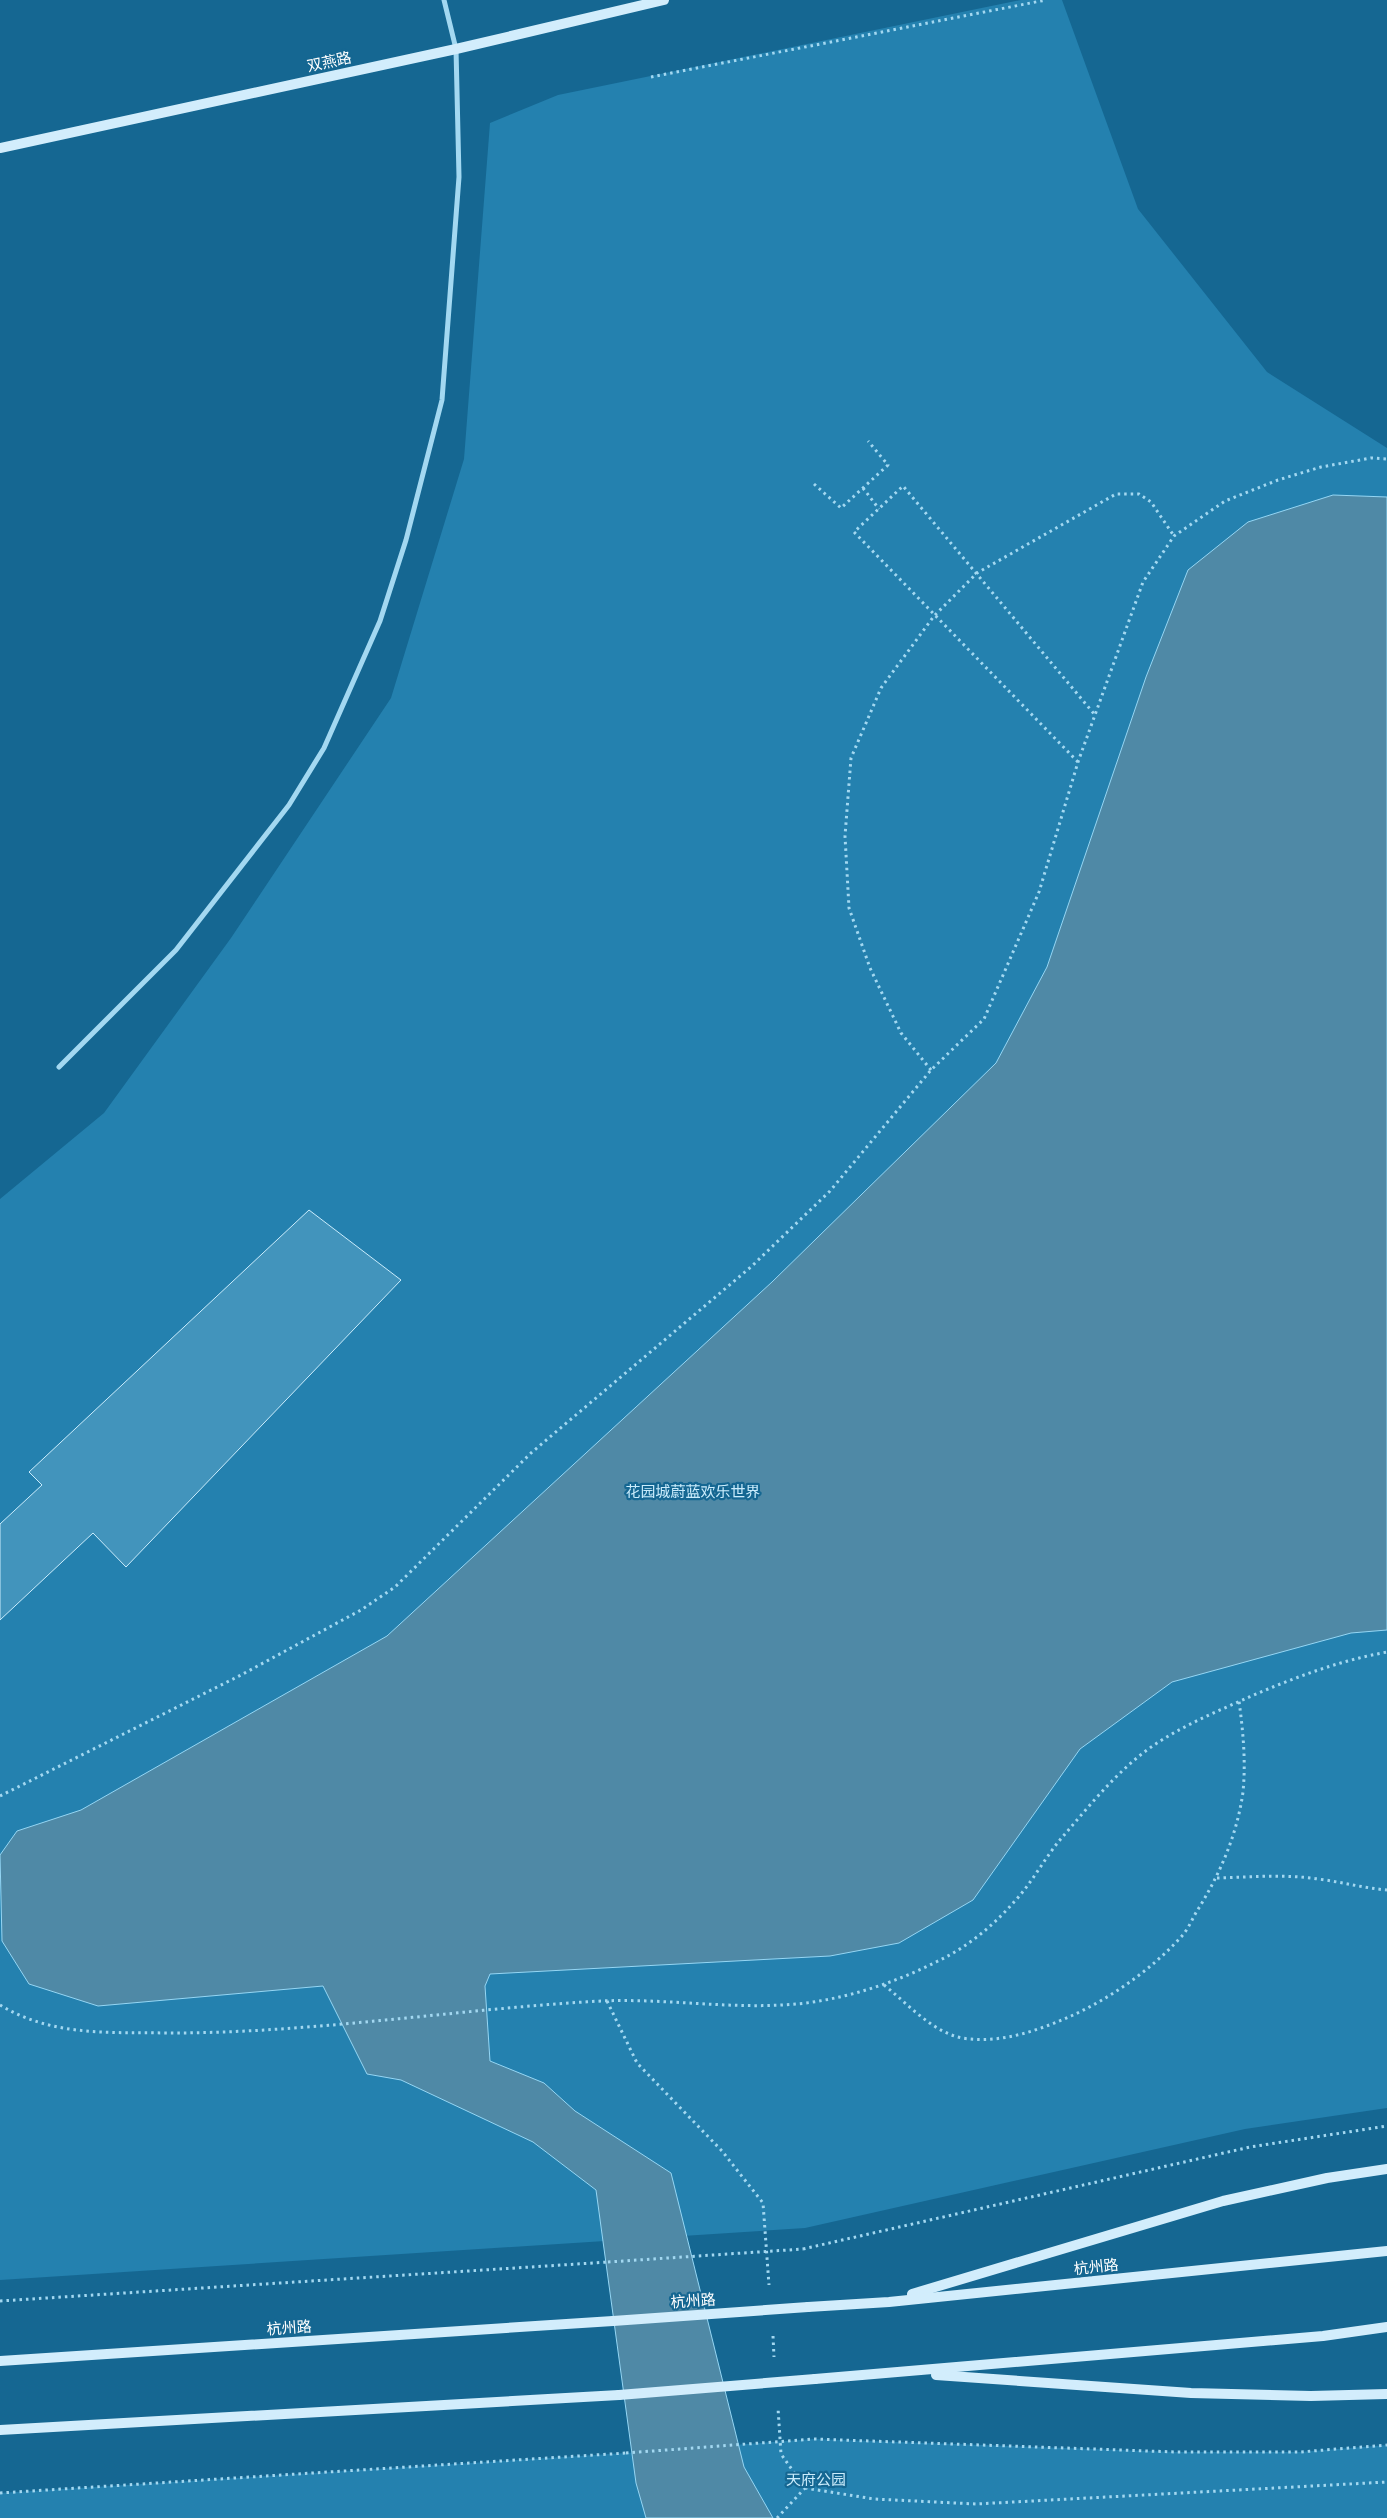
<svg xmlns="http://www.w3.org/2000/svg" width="1387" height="2518" font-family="Barlow,'Noto Sans SC',sans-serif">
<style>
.green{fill:#2481af}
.water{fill:#4f89a6;stroke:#95d6f4}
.building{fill:#4294bc;stroke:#caecfc}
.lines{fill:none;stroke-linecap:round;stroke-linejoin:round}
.path{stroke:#a3d8f1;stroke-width:3;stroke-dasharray:2.5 4;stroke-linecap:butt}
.street{stroke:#a3d8f1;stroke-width:5}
.secondary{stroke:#d2edfc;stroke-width:10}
.path-bridge{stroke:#a3d8f1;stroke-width:3;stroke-dasharray:2.5 4;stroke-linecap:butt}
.secondary-bridge{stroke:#d2edfc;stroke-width:10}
.labels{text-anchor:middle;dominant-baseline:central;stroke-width:4.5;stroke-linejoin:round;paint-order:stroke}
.street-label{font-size:15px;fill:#fff;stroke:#156792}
.park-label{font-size:15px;fill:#caecfc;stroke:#156792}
</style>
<rect width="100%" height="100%" fill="#156792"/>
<!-- green -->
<g class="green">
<polygon points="1021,0 1062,0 1138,209 1267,372 1387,448 1387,2108 1245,2129 805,2228 0,2280 0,1199 104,1113 231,938 391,698 464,459 490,123 558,95"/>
<polygon points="814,2439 1176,2452 1300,2452 1387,2445 1387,2518 0,2518 0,2493 626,2453"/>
</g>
<!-- water -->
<polygon class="water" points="1333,495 1387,497 1387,1630 1351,1633 1172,1682 1080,1749 973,1900 899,1943 830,1956 490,1974 485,1986 490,2061 544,2083 575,2111 671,2173 744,2467 773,2518 646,2518 636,2483 596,2190 533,2142 401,2080 367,2074 323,1986 98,2006 29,1984 2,1941 0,1855 17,1831 81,1810 387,1636 772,1282 996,1063 1047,967 1146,677 1188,570 1248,522"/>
<!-- building -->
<polygon class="building" points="309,1210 401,1280 126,1567 93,1533 0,1620 0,1524 42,1485 29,1472"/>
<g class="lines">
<!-- path -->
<g class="path">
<polyline points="651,77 1046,0"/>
<polyline points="814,484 841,508 888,465 868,441"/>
<polyline points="863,488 879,509"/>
<polyline points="1078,762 854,532 903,486 1095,715"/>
<polyline points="931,1070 901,1033 870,968 849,908 845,836 851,758 881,688 934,616 977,573 1116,494 1139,494 1151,502 1174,536"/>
<polyline points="0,1796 241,1675 361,1610 395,1587 531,1453 752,1266 830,1191 931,1070 984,1019 1039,892 1078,762 1143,582 1174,536 1225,501 1278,480 1321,467 1371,458 1387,459"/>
<path d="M1217,1878C1251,1877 1285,1874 1318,1879C1342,1882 1363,1888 1387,1890"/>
<path d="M884,1985C907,2003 932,2032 962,2038C1000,2044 1037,2031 1071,2016C1111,1998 1152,1969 1181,1937C1188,1930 1192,1919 1197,1911C1220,1874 1237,1835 1243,1792C1246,1761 1243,1731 1239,1701"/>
<polyline points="607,2001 637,2063 722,2151 763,2203 769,2285"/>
<path d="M0,2005C53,2037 110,2032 170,2033C315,2033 457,2009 601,2001C670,1998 738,2011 806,2003C852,1997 896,1982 936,1962C966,1948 992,1927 1014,1902C1031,1884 1043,1861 1059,1841C1085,1811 1111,1778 1143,1753C1169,1733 1200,1719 1229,1706C1280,1683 1332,1662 1387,1652"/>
<polyline points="803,2249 1250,2147 1387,2126"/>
<polyline points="0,2301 608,2262"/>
<polyline points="773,2336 774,2357"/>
<polyline points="814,2439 1176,2452 1300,2452 1387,2445"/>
<polyline points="805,2488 874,2499 976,2504 1387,2482"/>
<polyline points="0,2493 626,2453"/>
<polyline points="777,2518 805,2488 781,2454 778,2408"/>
</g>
<!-- street -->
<polyline class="street" points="59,1067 176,950 289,805 324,748 380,621 406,540 442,400 459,177 456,49 444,0"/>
<!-- secondary -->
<g class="secondary">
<polyline points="0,148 456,49 664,0"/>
<polyline points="912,2294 1223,2201 1327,2178 1387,2169"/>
<polyline points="808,2307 889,2302 1387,2251"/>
<polyline points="0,2361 613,2321"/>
<polyline points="936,2375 1191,2393 1311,2396 1387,2394"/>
<polyline points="815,2379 1323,2336 1387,2327"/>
<polyline points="0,2430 619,2395"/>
</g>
<!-- path-bridge -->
<g class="path-bridge">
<polyline points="608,2262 803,2249"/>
<polyline points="626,2453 814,2439"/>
</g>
<!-- secondary-bridge -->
<g class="secondary-bridge">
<polyline points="613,2321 808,2307"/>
<polyline points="619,2395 815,2379"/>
</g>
</g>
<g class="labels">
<!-- street labels -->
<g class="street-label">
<text transform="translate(329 61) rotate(-12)">双燕路</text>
<text transform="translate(1096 2266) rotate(-6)">杭州路</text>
<text transform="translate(693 2300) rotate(-4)">杭州路</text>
<text transform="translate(289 2327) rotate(-4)">杭州路</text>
</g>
<!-- park labels -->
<g class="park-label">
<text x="693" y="1491">花园城蔚蓝欢乐世界</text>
<text x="816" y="2479">天府公园</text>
</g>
</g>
</svg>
